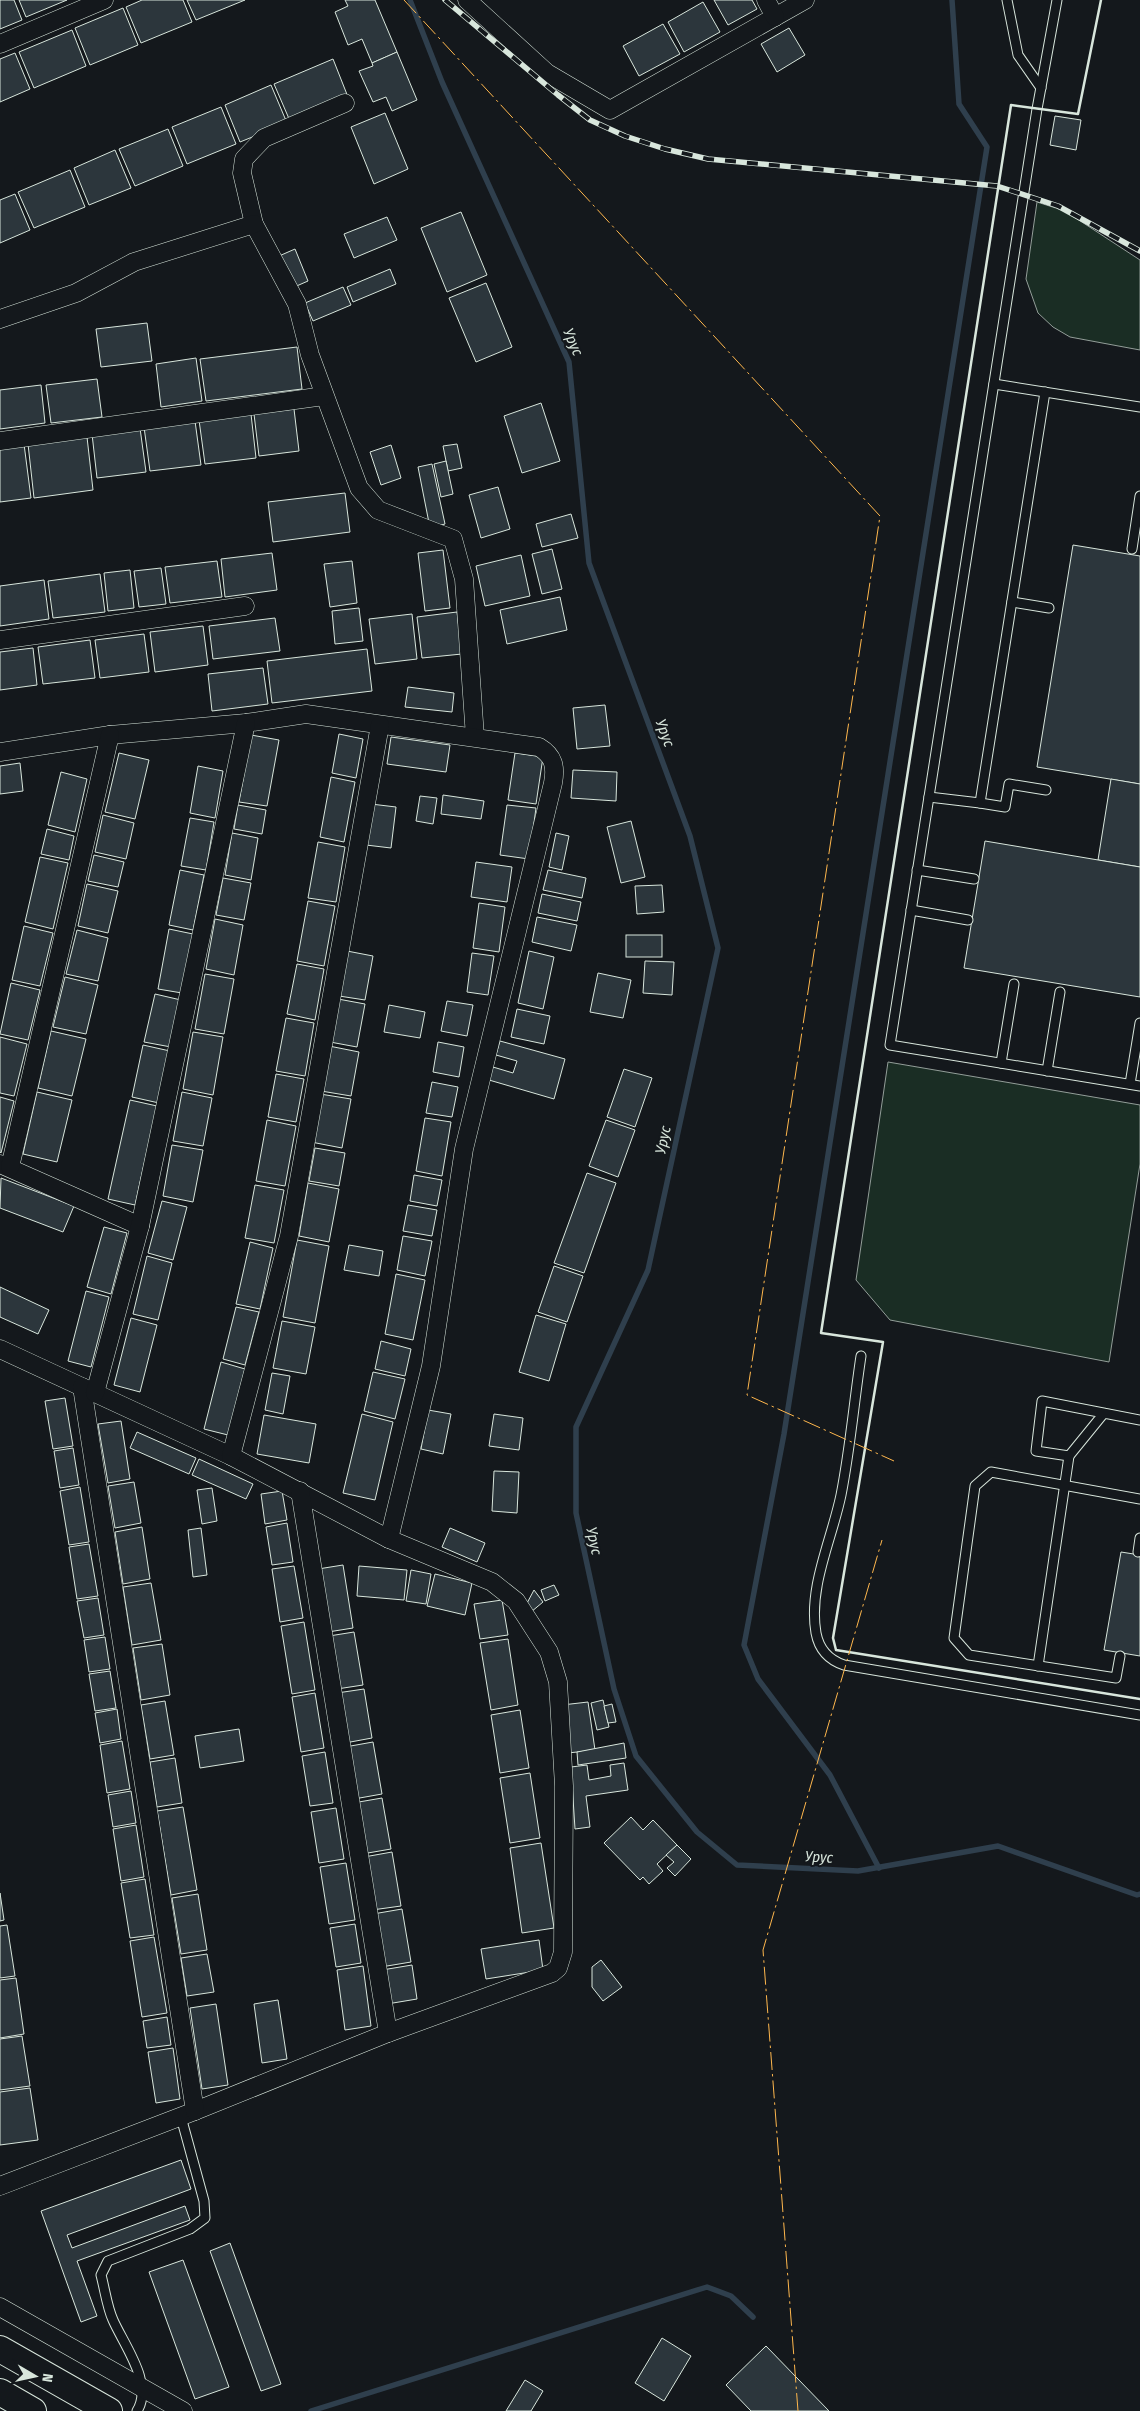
<svg xmlns="http://www.w3.org/2000/svg" width="1140" height="2411" font-family="'Fira Sans Condensed',sans-serif">
<style>
.green{fill:#1a2d24;stroke:#939e99}
.lines{fill:none;stroke-linecap:round;stroke-linejoin:round}
.stream{stroke:#2f3f4d;stroke-width:5.5}
.building{fill:#2c363c;stroke:#d8e6dc}
.service-casing{stroke:#d8e6dc;stroke-width:11}
.minor-casing{stroke:#d8e6dc;stroke-width:19}
.primary-casing{stroke:#d8e6dc;stroke-width:28}
.service{stroke:#14181c;stroke-width:9}
.minor{stroke:#14181c;stroke-width:18}
.primary{stroke:#14181c;stroke-width:26}
.rail-casing{stroke:#d8e6dc;stroke-width:5.5}
.rail{stroke:#14181c;stroke-width:4;stroke-dasharray:11;stroke-linecap:butt}
.wall{stroke:#d8e6dc;stroke-width:2.5}
.power{stroke:#ffb74d;stroke-width:1;stroke-dasharray:18 4 2.5 4;stroke-linecap:butt}
.labels{text-anchor:middle;dominant-baseline:central;stroke-width:4;stroke-linejoin:round;paint-order:stroke}
.water-label{font-size:15px;font-style:italic;fill:#d8e6dc;stroke:#14181c}
</style>
<rect width="100%" height="100%" fill="#14181c"/>
<!-- green -->
<g class="green">
<polygon points="1037,202 1065,211 1140,260 1140,350 1070,337 1053,327 1038,313 1026,279"/>
<polygon points="888,1062 1140,1105 1140,1164 1109,1362 890,1320 856,1280"/>
</g>
<g class="lines">
<!-- stream -->
<g class="stream">
<polyline points="410,0 442,82 569,362 589,563 690,836 718,948 648,1270 576,1427 576,1513 614,1689 636,1756 697,1832 737,1865 858,1871 998,1846 1137,1895 1140,1894"/>
<polyline points="879,1868 830,1775 758,1679 744,1645 784,1434 987,147 959,104 952,0"/>
<polyline points="311,2411 707,2287 731,2296 753,2317"/>
</g>
</g>
<!-- building -->
<g class="building">
<polygon points="0,0 14,0 22,20 0,29"/>
<polygon points="19,0 67,0 26,17"/>
<polygon points="142,0 183,0 192,22 141,43 126,7"/>
<polygon points="187,0 245,0 196,20"/>
<polygon points="345,0 375,0 397,52 372,63 362,39 348,45 335,12 348,6"/>
<polygon points="714,0 752,0 757,9 728,25"/>
<polygon points="703,2 720,32 684,52 668,22"/>
<polygon points="123,8 138,45 90,65 75,28"/>
<polygon points="663,24 680,54 639,76 623,46"/>
<polygon points="789,28 805,55 777,72 761,44"/>
<polygon points="72,30 86,66 34,88 19,52"/>
<polygon points="397,52 417,100 392,111 386,97 373,102 359,71 373,66 372,63"/>
<polygon points="15,53 30,89 0,102 0,59"/>
<polygon points="333,59 348,97 290,121 274,84"/>
<polygon points="271,85 287,123 240,142 225,105"/>
<polygon points="221,107 236,144 187,164 172,127"/>
<polygon points="385,113 408,169 374,184 351,127"/>
<polygon points="1055,116 1081,120 1076,150 1050,145"/>
<polygon points="168,129 183,166 135,186 119,149"/>
<polygon points="115,150 131,188 89,205 74,168"/>
<polygon points="70,170 85,207 34,228 18,192"/>
<polygon points="15,194 30,230 0,243 0,200"/>
<polygon points="461,212 487,275 447,292 421,228"/>
<polygon points="387,217 397,240 354,258 344,234"/>
<polygon points="295,249 308,281 292,288 279,256"/>
<polygon points="390,269 396,284 353,302 347,287"/>
<polygon points="486,283 512,347 476,362 449,298"/>
<polygon points="343,287 351,305 313,321 305,303"/>
<polygon points="147,323 152,361 101,367 96,329"/>
<polygon points="297,347 302,389 206,401 200,359"/>
<polygon points="196,358 202,401 161,407 156,364"/>
<polygon points="97,379 102,417 51,423 46,385"/>
<polygon points="41,385 45,423 0,429 0,390"/>
<polygon points="541,403 560,461 522,473 504,416"/>
<polygon points="294,409 299,451 259,456 254,414"/>
<polygon points="251,414 256,458 205,464 199,420"/>
<polygon points="195,421 201,465 150,471 144,427"/>
<polygon points="140,428 146,472 97,478 92,434"/>
<polygon points="87,437 93,490 34,498 28,444"/>
<polygon points="24,444 31,498 0,502 0,447"/>
<polygon points="457,444 462,468 448,471 443,446"/>
<polygon points="391,445 401,478 381,485 370,452"/>
<polygon points="446,461 453,494 441,497 434,464"/>
<polygon points="432,464 445,524 430,528 418,467"/>
<polygon points="498,487 510,529 481,538 469,495"/>
<polygon points="345,493 350,532 273,542 268,502"/>
<polygon points="571,514 578,538 542,547 536,524"/>
<polygon points="1073,545 1140,556 1140,784 1037,767"/>
<polygon points="552,549 562,589 542,594 532,554"/>
<polygon points="443,550 450,608 425,611 418,553"/>
<polygon points="272,553 277,590 225,597 221,559"/>
<polygon points="521,555 530,596 485,606 476,566"/>
<polygon points="217,561 222,597 170,603 165,567"/>
<polygon points="352,561 357,603 330,607 324,564"/>
<polygon points="161,568 166,604 139,607 134,571"/>
<polygon points="130,570 134,608 108,611 104,573"/>
<polygon points="100,574 105,612 53,618 48,581"/>
<polygon points="44,580 49,619 0,626 0,586"/>
<polygon points="560,597 567,630 507,644 500,610"/>
<polygon points="359,608 363,641 335,644 332,611"/>
<polygon points="457,612 462,654 422,658 417,617"/>
<polygon points="412,614 417,659 375,664 369,619"/>
<polygon points="275,618 280,651 213,659 209,626"/>
<polygon points="203,626 208,665 155,672 150,632"/>
<polygon points="144,634 149,672 100,678 95,640"/>
<polygon points="90,640 95,678 43,684 38,647"/>
<polygon points="33,648 37,685 0,690 0,652"/>
<polygon points="367,649 372,691 272,703 267,661"/>
<polygon points="263,668 268,704 212,711 208,674"/>
<polygon points="408,687 454,693 452,712 405,707"/>
<polygon points="605,705 610,746 577,749 573,708"/>
<polygon points="339,734 363,739 356,778 332,773"/>
<polygon points="251,735 279,740 267,806 239,802"/>
<polygon points="391,737 450,745 446,772 387,764"/>
<polygon points="119,753 149,760 135,819 105,812"/>
<polygon points="515,753 543,757 536,804 508,800"/>
<polygon points="20,763 23,791 0,794 0,766"/>
<polygon points="198,766 223,771 215,818 190,813"/>
<polygon points="573,770 617,772 616,801 571,798"/>
<polygon points="61,772 87,779 75,832 48,825"/>
<polygon points="331,777 355,782 344,842 320,837"/>
<polygon points="1111,779 1140,784 1140,867 1098,860"/>
<polygon points="443,795 484,801 481,819 441,814"/>
<polygon points="420,796 437,798 433,824 416,821"/>
<polygon points="371,804 396,807 391,848 366,845"/>
<polygon points="238,805 266,810 262,834 234,829"/>
<polygon points="507,805 536,808 529,859 500,855"/>
<polygon points="103,815 134,823 126,859 95,852"/>
<polygon points="190,818 214,822 206,870 181,866"/>
<polygon points="631,821 645,877 621,883 607,827"/>
<polygon points="47,829 74,836 69,860 41,854"/>
<polygon points="232,833 258,838 251,880 225,875"/>
<polygon points="556,833 569,836 562,870 549,867"/>
<polygon points="985,841 1140,867 1140,997 964,968"/>
<polygon points="318,842 345,847 336,902 308,898"/>
<polygon points="94,855 124,862 118,887 88,881"/>
<polygon points="40,857 68,863 53,929 25,922"/>
<polygon points="476,862 512,867 507,902 471,897"/>
<polygon points="180,870 204,875 193,930 169,925"/>
<polygon points="548,870 586,878 582,898 543,890"/>
<polygon points="223,878 251,883 244,920 216,915"/>
<polygon points="87,884 118,891 108,933 78,926"/>
<polygon points="662,885 664,912 637,914 635,886"/>
<polygon points="542,894 581,902 577,921 538,913"/>
<polygon points="308,901 335,906 324,966 297,961"/>
<polygon points="479,903 505,907 499,952 473,948"/>
<polygon points="537,917 577,925 571,951 532,942"/>
<polygon points="215,919 243,925 234,975 206,969"/>
<polygon points="24,926 53,933 40,986 12,980"/>
<polygon points="169,929 193,934 182,993 158,989"/>
<polygon points="77,930 108,938 98,981 66,974"/>
<rect x="626" y="935" width="36" height="22"/>
<polygon points="347,951 373,956 365,1000 339,996"/>
<polygon points="529,951 554,957 543,1009 518,1003"/>
<polygon points="472,953 494,956 488,995 467,992"/>
<polygon points="645,961 674,962 672,995 643,993"/>
<polygon points="297,964 324,969 315,1020 287,1014"/>
<polygon points="598,973 631,980 623,1018 590,1012"/>
<polygon points="205,974 234,979 224,1034 195,1029"/>
<polygon points="65,977 98,985 86,1034 53,1027"/>
<polygon points="11,983 40,990 28,1040 0,1034"/>
<polygon points="155,994 181,1000 171,1047 144,1042"/>
<polygon points="338,999 365,1004 357,1047 330,1042"/>
<polygon points="447,1001 473,1005 467,1036 441,1031"/>
<polygon points="389,1005 425,1012 420,1038 384,1032"/>
<polygon points="517,1009 550,1016 544,1044 511,1037"/>
<polygon points="286,1018 314,1023 305,1076 276,1071"/>
<polygon points="51,1031 86,1039 72,1096 38,1088"/>
<polygon points="193,1032 223,1037 213,1095 183,1089"/>
<polygon points="0,1037 27,1044 14,1096 0,1093"/>
<polygon points="500,1041 565,1059 554,1099 489,1080 493,1067 513,1073 517,1061 496,1055"/>
<polygon points="438,1042 464,1047 459,1077 433,1072"/>
<polygon points="143,1045 170,1051 159,1103 132,1097"/>
<polygon points="329,1046 359,1052 351,1096 321,1091"/>
<polygon points="624,1069 652,1078 635,1127 607,1117"/>
<polygon points="276,1074 304,1079 296,1122 268,1117"/>
<polygon points="432,1082 458,1087 452,1117 426,1113"/>
<polygon points="37,1092 72,1100 57,1162 23,1154"/>
<polygon points="182,1092 212,1098 203,1146 173,1141"/>
<polygon points="320,1094 351,1099 342,1148 311,1142"/>
<polygon points="0,1097 14,1101 1,1153 0,1152"/>
<polygon points="130,1100 157,1106 135,1205 108,1199"/>
<polygon points="425,1118 451,1122 442,1176 416,1171"/>
<polygon points="267,1120 296,1126 285,1186 256,1181"/>
<polygon points="606,1120 635,1130 618,1177 589,1166"/>
<polygon points="172,1145 203,1150 193,1202 163,1196"/>
<polygon points="315,1148 345,1153 339,1186 309,1181"/>
<polygon points="587,1173 616,1183 584,1273 554,1263"/>
<polygon points="414,1175 442,1180 437,1206 410,1201"/>
<polygon points="1,1178 74,1206 63,1232 0,1208"/>
<polygon points="308,1183 339,1189 329,1242 299,1236"/>
<polygon points="255,1185 284,1190 274,1243 245,1238"/>
<polygon points="162,1201 187,1207 173,1260 148,1253"/>
<polygon points="408,1205 437,1210 432,1236 403,1231"/>
<polygon points="104,1227 127,1233 111,1294 87,1287"/>
<polygon points="403,1236 432,1241 425,1276 397,1270"/>
<polygon points="297,1240 329,1246 315,1323 283,1317"/>
<polygon points="250,1242 273,1248 260,1309 236,1304"/>
<polygon points="349,1245 383,1251 379,1276 344,1270"/>
<polygon points="147,1256 172,1263 158,1320 133,1314"/>
<polygon points="554,1266 583,1276 567,1322 538,1312"/>
<polygon points="396,1274 425,1280 413,1340 385,1334"/>
<polygon points="0,1287 49,1310 38,1334 0,1317"/>
<polygon points="86,1291 109,1297 91,1367 68,1361"/>
<polygon points="236,1307 259,1312 245,1365 223,1359"/>
<polygon points="536,1315 566,1324 549,1381 519,1372"/>
<polygon points="131,1318 157,1325 140,1392 114,1385"/>
<polygon points="282,1321 315,1327 306,1374 273,1368"/>
<polygon points="381,1341 411,1349 405,1376 375,1369"/>
<polygon points="221,1362 245,1369 228,1435 204,1429"/>
<polygon points="373,1372 405,1379 395,1419 364,1411"/>
<polygon points="272,1373 290,1376 283,1414 265,1410"/>
<polygon points="65,1398 73,1446 53,1449 45,1401"/>
<polygon points="428,1410 451,1414 443,1454 421,1449"/>
<polygon points="362,1414 393,1422 375,1500 343,1493"/>
<polygon points="494,1414 523,1418 519,1450 489,1446"/>
<polygon points="264,1415 316,1424 309,1463 257,1454"/>
<polygon points="121,1421 130,1479 108,1483 98,1424"/>
<polygon points="137,1432 196,1458 189,1474 130,1448"/>
<polygon points="73,1448 79,1485 60,1488 54,1451"/>
<polygon points="199,1459 253,1484 246,1499 192,1475"/>
<polygon points="494,1471 519,1472 517,1513 492,1511"/>
<polygon points="134,1482 141,1523 115,1528 108,1486"/>
<polygon points="80,1487 89,1542 69,1545 60,1491"/>
<polygon points="212,1488 217,1521 202,1524 197,1490"/>
<polygon points="282,1491 287,1520 265,1524 261,1494"/>
<polygon points="287,1523 293,1562 272,1565 266,1527"/>
<polygon points="142,1527 150,1579 123,1584 115,1532"/>
<polygon points="201,1528 207,1575 193,1577 188,1530"/>
<polygon points="450,1528 485,1543 477,1562 442,1547"/>
<polygon points="89,1544 98,1596 77,1599 69,1547"/>
<polygon points="1121,1552 1140,1555 1140,1656 1104,1650"/>
<polygon points="343,1565 353,1628 328,1632 318,1569"/>
<polygon points="294,1566 303,1618 280,1622 272,1569"/>
<polygon points="359,1566 407,1570 404,1600 357,1596"/>
<polygon points="411,1570 431,1574 426,1604 406,1601"/>
<polygon points="435,1574 472,1583 465,1615 427,1606"/>
<polygon points="151,1583 161,1640 132,1645 123,1587"/>
<polygon points="554,1585 559,1595 545,1601 541,1590"/>
<polygon points="534,1590 543,1602 531,1612 526,1605"/>
<polygon points="98,1598 104,1635 84,1638 77,1601"/>
<polygon points="502,1600 508,1635 480,1639 474,1604"/>
<polygon points="304,1622 315,1690 292,1694 281,1626"/>
<polygon points="354,1632 363,1685 337,1689 329,1636"/>
<polygon points="105,1637 110,1669 89,1672 84,1640"/>
<polygon points="508,1639 518,1705 491,1710 480,1643"/>
<polygon points="162,1644 170,1695 141,1700 133,1648"/>
<polygon points="110,1671 116,1708 95,1711 89,1674"/>
<polygon points="364,1689 372,1738 345,1743 337,1693"/>
<polygon points="315,1693 324,1748 301,1752 292,1697"/>
<polygon points="603,1700 609,1727 597,1730 591,1703"/>
<polygon points="165,1701 174,1755 150,1759 141,1705"/>
<polygon points="588,1702 595,1750 568,1753 562,1705"/>
<polygon points="612,1704 616,1722 608,1723 604,1706"/>
<polygon points="117,1709 121,1739 100,1743 95,1713"/>
<polygon points="520,1710 529,1768 500,1773 491,1715"/>
<polygon points="239,1729 244,1761 200,1768 195,1736"/>
<polygon points="122,1741 130,1789 107,1793 100,1745"/>
<polygon points="373,1742 382,1794 354,1799 345,1747"/>
<polygon points="624,1743 626,1758 578,1765 577,1752"/>
<polygon points="325,1752 333,1803 310,1806 302,1756"/>
<polygon points="175,1758 182,1803 157,1807 150,1762"/>
<polygon points="624,1763 628,1790 586,1796 590,1827 575,1829 571,1767 587,1765 589,1780 611,1776 610,1765"/>
<polygon points="530,1773 540,1838 510,1843 500,1778"/>
<polygon points="131,1791 136,1823 113,1827 108,1795"/>
<polygon points="382,1798 391,1849 362,1854 353,1803"/>
<polygon points="183,1807 197,1890 171,1895 157,1811"/>
<polygon points="336,1808 344,1859 319,1863 311,1812"/>
<polygon points="631,1817 643,1830 653,1820 677,1845 657,1864 663,1871 649,1884 643,1877 640,1880 604,1843"/>
<polygon points="136,1825 144,1877 121,1881 113,1829"/>
<polygon points="541,1843 554,1928 522,1933 510,1848"/>
<polygon points="677,1845 691,1859 675,1876 667,1868 674,1862 666,1855"/>
<polygon points="392,1852 401,1906 372,1910 364,1857"/>
<polygon points="346,1863 355,1920 329,1924 320,1867"/>
<polygon points="145,1879 154,1935 130,1938 121,1883"/>
<polygon points="0,1893 4,1920 0,1921"/>
<polygon points="198,1894 207,1950 181,1954 172,1898"/>
<polygon points="402,1909 411,1962 381,1967 373,1914"/>
<polygon points="355,1924 361,1963 336,1967 330,1928"/>
<polygon points="7,1925 15,1976 0,1978 0,1926"/>
<polygon points="154,1937 167,2013 142,2017 130,1941"/>
<polygon points="539,1940 543,1970 486,1979 481,1949"/>
<polygon points="207,1954 214,1992 187,1996 181,1958"/>
<polygon points="601,1960 622,1987 603,2001 592,1987 592,1967"/>
<polygon points="412,1965 417,1999 387,2004 382,1970"/>
<polygon points="363,1966 371,2026 345,2030 337,1970"/>
<polygon points="16,1978 24,2034 0,2038 0,1980"/>
<polygon points="278,2000 287,2059 262,2063 254,2004"/>
<polygon points="216,2004 228,2085 202,2089 190,2008"/>
<polygon points="167,2017 171,2045 147,2048 143,2021"/>
<polygon points="22,2036 30,2086 0,2090 0,2039"/>
<polygon points="173,2048 180,2099 156,2103 148,2052"/>
<polygon points="30,2088 38,2140 0,2145 0,2092"/>
<polygon points="181,2160 191,2189 67,2235 72,2248 185,2206 190,2220 77,2261 97,2316 81,2322 41,2211"/>
<polygon points="230,2243 281,2384 261,2391 210,2251"/>
<polygon points="183,2260 229,2387 195,2399 149,2272"/>
<polygon points="662,2338 691,2356 664,2401 635,2383"/>
<polygon points="766,2346 829,2411 751,2411 726,2385"/>
<polygon points="525,2380 543,2391 531,2411 506,2411"/>
</g>
<g class="lines">
<defs>
<g id="service">
<polyline points="1007,0 1018,55 1041,88"/>
<polyline points="1057,0 1037,109 890,1045 1140,1086"/>
<polyline points="994,384 1140,407"/>
<polyline points="1132,549 1140,496"/>
<polyline points="1012,602 1049,608"/>
<polyline points="929,797 980,803 1045,392"/>
<polyline points="980,803 1005,807 1009,784 1046,790"/>
<polyline points="917,870 974,879"/>
<polyline points="911,910 968,920"/>
<polyline points="1001,1063 1014,984"/>
<polyline points="1047,1071 1060,992"/>
<polyline points="1130,1084 1140,1023"/>
<path d="M861,1356C854,1402 850,1450 841,1495C832,1539 808,1587 816,1633C819,1649 829,1660 844,1665L1140,1715"/>
<polyline points="1104,1413 1069,1456 1036,1451 1042,1401 1140,1420"/>
<polyline points="1138,1552 1140,1538"/>
<polyline points="1120,1656 1116,1678 969,1655 954,1638 975,1486 991,1472 1140,1499"/>
<polyline points="1038,1666 1069,1456"/>
<path d="M137,2411C154,2384 124,2345 113,2320C107,2307 105,2290 101,2275L108,2261L190,2229L205,2218L204,2201L181,2117"/>
</g>
<g id="minor">
<polyline points="467,0 547,73 610,110 805,0"/>
<polyline points="766,0 775,17"/>
<polyline points="0,44 104,0"/>
<polyline points="345,103 264,138 244,159 242,173 254,224 297,304 310,355 359,488 378,510 453,539 464,579 475,737"/>
<polyline points="0,319 76,293 134,262 254,224"/>
<polyline points="0,441 324,396"/>
<polyline points="0,640 245,606"/>
<path d="M0,752L110,735L246,723L306,714L539,747C554,756 556,767 553,783L464,1149L431,1366L389,1539"/>
<polyline points="0,1164 140,1226"/>
<polyline points="10,1167 110,735"/>
<polyline points="0,1349 231,1456 389,1539 492,1582 516,1601 549,1652 558,1682 564,1786 563,1952 558,1968 552,1973 388,2033 195,2111 0,2186"/>
<polyline points="82,1387 195,2111"/>
<polyline points="95,1393 140,1226 246,723"/>
<polyline points="231,1456 289,1236 380,725"/>
<polyline points="300,1491 388,2033"/>
<polyline points="0,2307 183,2411"/>
</g>
<g id="primary">
<polyline points="0,2349 109,2411"/>
<polyline points="0,2392 33,2411"/>
</g>
</defs>
<!-- service casing -->
<use href="#service" class="service-casing"/>
<!-- minor casing -->
<use href="#minor" class="minor-casing"/>
<!-- primary casing -->
<use href="#primary" class="primary-casing"/>
<!-- service -->
<use href="#service" class="service"/>
<!-- minor -->
<use href="#minor" class="minor"/>
<!-- primary -->
<use href="#primary" class="primary"/>
<defs>
<polyline id="rail" points="445,0 558,95 590,120 625,136 665,149 708,159 997,186 1058,206 1140,251"/>
</defs>
<!-- rail casing -->
<use href="#rail" class="rail-casing"/>
<!-- rail -->
<use href="#rail" class="rail"/>
<!-- wall -->
<polyline class="wall" points="1101,0 1078,114 1011,105 821,1333 883,1342 833,1638 836,1650 1140,1699"/>
<!-- power -->
<g class="power">
<polyline points="404,0 880,516 747,1395 894,1461"/>
<polyline points="798,2411 763,1950 882,1540"/>
</g>
</g>
<g class="labels">
<!-- water labels -->
<g class="water-label">
<text transform="translate(573 342) rotate(67)">Урус</text>
<text transform="translate(665 733) rotate(70)">Урус</text>
<text transform="translate(663 1140) rotate(-78)">Урус</text>
<text transform="translate(594 1541) rotate(78)">Урус</text>
<text transform="translate(819 1857) rotate(3)">Урус</text>
</g>
</g>
<!-- north arrow -->
<g transform="translate(35 2376) rotate(99)" stroke="#14181c" stroke-width="4" paint-order="stroke">
<path d="M0-4L9 19L0 12L-9 19Z" fill="#d8e6dc"/>
<text y="-8" font-size="14" font-weight="bold" text-anchor="middle" fill="#d8e6dc">N</text>
</g>
</svg>
